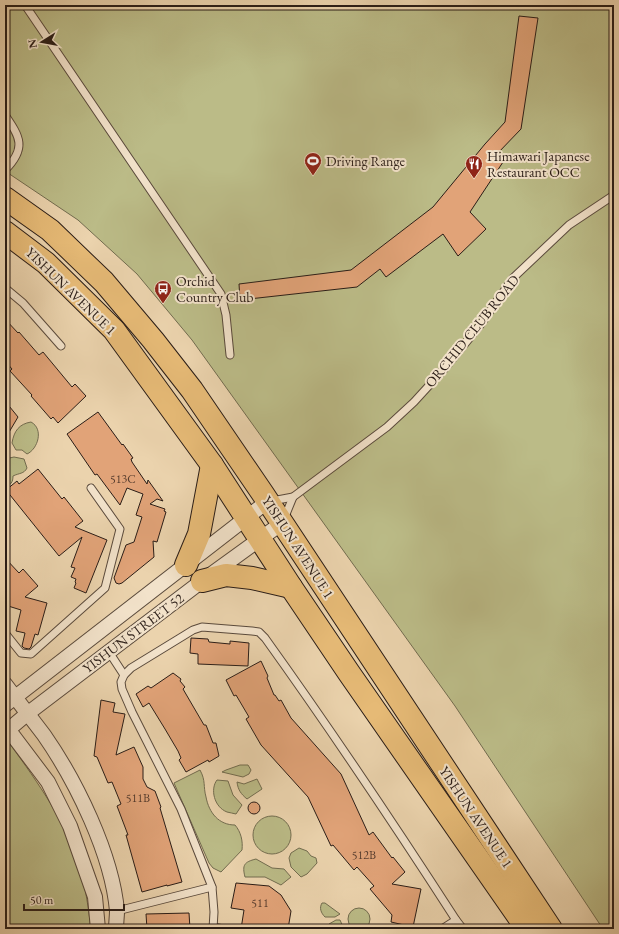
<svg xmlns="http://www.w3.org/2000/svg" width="619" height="934" font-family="'EB Garamond',serif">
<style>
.green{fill:#bbbb87;stroke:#726c4f}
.building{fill:#e1a378;stroke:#2a1d17}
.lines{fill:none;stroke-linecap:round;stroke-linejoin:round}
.service-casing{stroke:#5a4a3c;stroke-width:9}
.minor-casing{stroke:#5a4a3c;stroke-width:16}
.primary-casing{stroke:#2a1d17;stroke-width:24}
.service{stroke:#f2e2ca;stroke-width:7}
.minor{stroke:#f2e2ca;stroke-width:14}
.primary{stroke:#e6ba76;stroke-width:22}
.labels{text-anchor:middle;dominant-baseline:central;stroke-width:4;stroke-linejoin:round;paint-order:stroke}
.number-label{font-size:12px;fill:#583e2f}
.poi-label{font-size:14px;fill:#2a1d17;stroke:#f2e2ca;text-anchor:start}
.street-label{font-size:14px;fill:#2a1d17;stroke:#f2e2ca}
</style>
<rect width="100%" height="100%" fill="#ebd3ad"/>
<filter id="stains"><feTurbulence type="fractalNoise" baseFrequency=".005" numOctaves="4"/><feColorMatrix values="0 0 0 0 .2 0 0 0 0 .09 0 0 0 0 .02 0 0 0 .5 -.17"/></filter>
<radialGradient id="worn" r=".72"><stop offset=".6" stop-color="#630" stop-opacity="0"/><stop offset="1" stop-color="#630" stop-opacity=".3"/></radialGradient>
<!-- green -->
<g class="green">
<polygon points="5,5 614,5 614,929 603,929 455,706 192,340 137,274 78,220 5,171"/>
<path d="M31,422C44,429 38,449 27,454L22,450H16L12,443C14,431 19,424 31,422Z"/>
<path d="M14,457L24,459L27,468C24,474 19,473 13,476C13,482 11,485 5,487V459Z"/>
<path d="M5,737C33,776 62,815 78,860C85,882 88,906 91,929H5Z"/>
<polygon points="240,765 248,765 251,770 249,774 243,777 222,772 226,770"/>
<path d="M200,770C206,781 203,786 206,797C209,813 219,825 235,825C241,832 243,841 242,850L221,872L213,868L209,863L174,783Z"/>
<path d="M257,779L262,789L247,799C241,794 238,790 237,782L244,784Z"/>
<path d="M217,780L228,781L233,795L242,805L236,814C233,813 230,813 227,812C214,807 210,789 217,780Z"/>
<circle cx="272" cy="835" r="19"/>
<polygon points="299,848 307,851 311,856 316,858 317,863 307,874 301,877 291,867 289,858 291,853"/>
<path d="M256,859L272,868L284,869L291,877L281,885L265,877H245C242,865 244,862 256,859Z"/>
<path d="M322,903H325L340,914L335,917H325C321,913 319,908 322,903Z"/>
<circle cx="359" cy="919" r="11"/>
<polygon points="336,920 340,920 344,929 327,929 329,924"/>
</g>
<!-- building -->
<g class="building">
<polygon points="519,16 538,18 521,129 497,154 505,159 470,212 486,229 458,256 443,234 386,277 380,269 357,287 240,300 239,284 351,270 433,207 485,144 505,122"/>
<polygon points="5,319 18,333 19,332 39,355 43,352 72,387 75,384 86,396 58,423 53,417 51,419 31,396 32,395 10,371 12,369 5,361"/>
<polygon points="5,401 18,417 5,439"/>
<polygon points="98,412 122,445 123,444 133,458 131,459 132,462 147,484 148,480 163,501 157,499 150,504 165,509 164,511 166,512 157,542 153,541 154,557 122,583 119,584 116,583 114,578 126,545 134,542 142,517 136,515 143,494 127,488 120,505 97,474 95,475 67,434"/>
<polygon points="38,469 62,499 64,497 83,521 75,527 107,540 86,593 74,588 76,583 75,582 76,579 71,577 75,568 71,567 82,537 59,556 6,490 17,481 19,484"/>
<polygon points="5,558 19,573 23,569 38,586 25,597 47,603 38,635 35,634 31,647 29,649 24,648 22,646 25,633 16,631 21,610 5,605"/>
<polygon points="191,638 208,639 209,642 230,644 230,641 249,643 248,666 198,664 198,654 190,653"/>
<polygon points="261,661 268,676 267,678 274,695 275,695 279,701 281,700 291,718 341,774 369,835 373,832 392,858 393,857 405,872 392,884 421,889 413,927 391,922 392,915 370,889 374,886 357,867 354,870 333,845 331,846 308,797 261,745 246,719 249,717 236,695 234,696 226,680"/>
<polygon points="173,673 181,679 180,681 185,687 183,689 204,725 206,725 213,743 216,743 219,756 209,762 208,760 186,772 179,760 181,758 178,751 165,729 149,703 143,707 136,694 148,686 151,688"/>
<polygon points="101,700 115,703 113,712 125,714 116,755 134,747 143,767 143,779 147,787 155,791 161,807 160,808 182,882 167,886 167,885 142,892 126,835 128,835 117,806 121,804 112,782 108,783 97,757 94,756"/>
<circle cx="254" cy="808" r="6"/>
<polygon points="236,883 269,886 281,895 291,911 288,929 241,929 244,910 231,908"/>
<polygon points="189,913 190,929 147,929 146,914"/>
</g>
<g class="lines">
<defs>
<g id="service">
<polyline points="25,5 221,294 226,315 230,355"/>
<path d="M5,115C20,137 27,148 5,170"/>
<polyline points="5,288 23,303 61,346"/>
<polyline points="272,501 293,497 387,427 414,402 446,367 481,324 513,278 569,225 614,195"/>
<polyline points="284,519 293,497"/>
<polyline points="5,633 21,653 31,654 105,588 120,529 91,488"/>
<polyline points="109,652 124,675"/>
<polyline points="117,911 212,887"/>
<polyline points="213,927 223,929"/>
<path d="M213,929L214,912L212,887L181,809L132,712L122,689L121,682L124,675L131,668L193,630L202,627L252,631L259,632L265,638C331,730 394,824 456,920L463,929"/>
<polyline points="442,929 456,920"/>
</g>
<g id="minor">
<path d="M5,684C18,701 31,718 44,735C76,781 112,854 117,911C117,917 116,923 116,929"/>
<polyline points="5,705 268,501"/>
<polyline points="5,725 48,782 70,826 95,897 98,929"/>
<polyline points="8,730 27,714 202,581 282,523"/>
</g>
<g id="primary">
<polyline points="5,198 50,230 104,282 153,340 192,390 263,494 551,929"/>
<polyline points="5,232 46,263 114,330 212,465 291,587 349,673 527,929"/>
<polyline points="186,565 199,534 212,465"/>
<polyline points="202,581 226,575 252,578 291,587"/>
</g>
</defs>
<!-- service casing -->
<use href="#service" class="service-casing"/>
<!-- minor casing -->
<use href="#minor" class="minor-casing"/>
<!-- primary casing -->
<use href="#primary" class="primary-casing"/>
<!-- service -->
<use href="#service" class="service"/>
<!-- minor -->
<use href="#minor" class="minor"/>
<!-- primary -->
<use href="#primary" class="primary"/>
</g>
<!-- icons -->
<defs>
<symbol id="stadium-pin" viewBox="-11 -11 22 30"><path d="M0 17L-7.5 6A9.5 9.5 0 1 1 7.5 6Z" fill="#8f2418" stroke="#f2e2ca"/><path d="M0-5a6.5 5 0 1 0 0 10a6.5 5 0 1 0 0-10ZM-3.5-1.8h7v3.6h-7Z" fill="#fff"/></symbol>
<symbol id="restaurant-pin" viewBox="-11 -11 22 30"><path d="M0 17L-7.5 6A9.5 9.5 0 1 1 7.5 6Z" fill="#8f2418" stroke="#f2e2ca"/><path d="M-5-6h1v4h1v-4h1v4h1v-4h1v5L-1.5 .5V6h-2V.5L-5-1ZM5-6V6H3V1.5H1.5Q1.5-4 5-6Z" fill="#fff"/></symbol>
<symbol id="bus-pin" viewBox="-11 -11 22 30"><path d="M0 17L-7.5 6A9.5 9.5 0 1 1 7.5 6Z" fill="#8f2418" stroke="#f2e2ca"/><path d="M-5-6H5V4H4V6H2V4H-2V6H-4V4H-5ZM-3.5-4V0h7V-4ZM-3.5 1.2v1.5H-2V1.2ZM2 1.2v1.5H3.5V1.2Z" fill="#fff"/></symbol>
</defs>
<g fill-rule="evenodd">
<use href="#stadium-pin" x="303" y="151" width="20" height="27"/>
<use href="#restaurant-pin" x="464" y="154" width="20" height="27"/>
<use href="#bus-pin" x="153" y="279" width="20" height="27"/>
</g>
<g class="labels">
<!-- number labels -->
<g class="number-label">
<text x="123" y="479">513C</text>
<text x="138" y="798">511B</text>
<text x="364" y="855">512B</text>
<text x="260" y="903">511</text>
</g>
<!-- poi labels -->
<g class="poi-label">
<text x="487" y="156">Himawari Japanese<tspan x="487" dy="16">Restaurant OCC</tspan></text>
<text x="326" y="161">Driving Range</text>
<text x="176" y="281">Orchid<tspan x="176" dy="16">Country Club</tspan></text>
</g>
<!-- street labels -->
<g class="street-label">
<text transform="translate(71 291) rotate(44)">YISHUN AVENUE 1</text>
<text transform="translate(472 331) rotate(-51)">ORCHID CLUB ROAD</text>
<text transform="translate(298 547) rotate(57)">YISHUN AVENUE 1</text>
<text transform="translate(133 633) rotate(-37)">YISHUN STREET 52</text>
<text transform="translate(476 817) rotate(56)">YISHUN AVENUE 1</text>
</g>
</g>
<!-- margin -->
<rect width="619" height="934" fill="none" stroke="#ebd3ad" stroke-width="20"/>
<rect x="6" y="6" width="607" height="922" fill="none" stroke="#2a1d17" stroke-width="2"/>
<rect x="10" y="10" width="599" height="914" fill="none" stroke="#2a1d17"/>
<!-- north arrow -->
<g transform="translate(42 42) rotate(259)" stroke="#f2e2ca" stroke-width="3" paint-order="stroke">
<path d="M0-3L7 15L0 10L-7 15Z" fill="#2a1d17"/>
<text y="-6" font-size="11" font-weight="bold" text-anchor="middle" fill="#2a1d17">N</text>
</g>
<!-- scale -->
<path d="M24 904v6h100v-6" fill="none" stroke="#2a1d17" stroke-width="2"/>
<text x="30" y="904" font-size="12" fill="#2a1d17" stroke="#f2e2ca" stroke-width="3" paint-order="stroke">50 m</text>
<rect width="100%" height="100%" filter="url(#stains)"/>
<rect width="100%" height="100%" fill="url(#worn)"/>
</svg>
